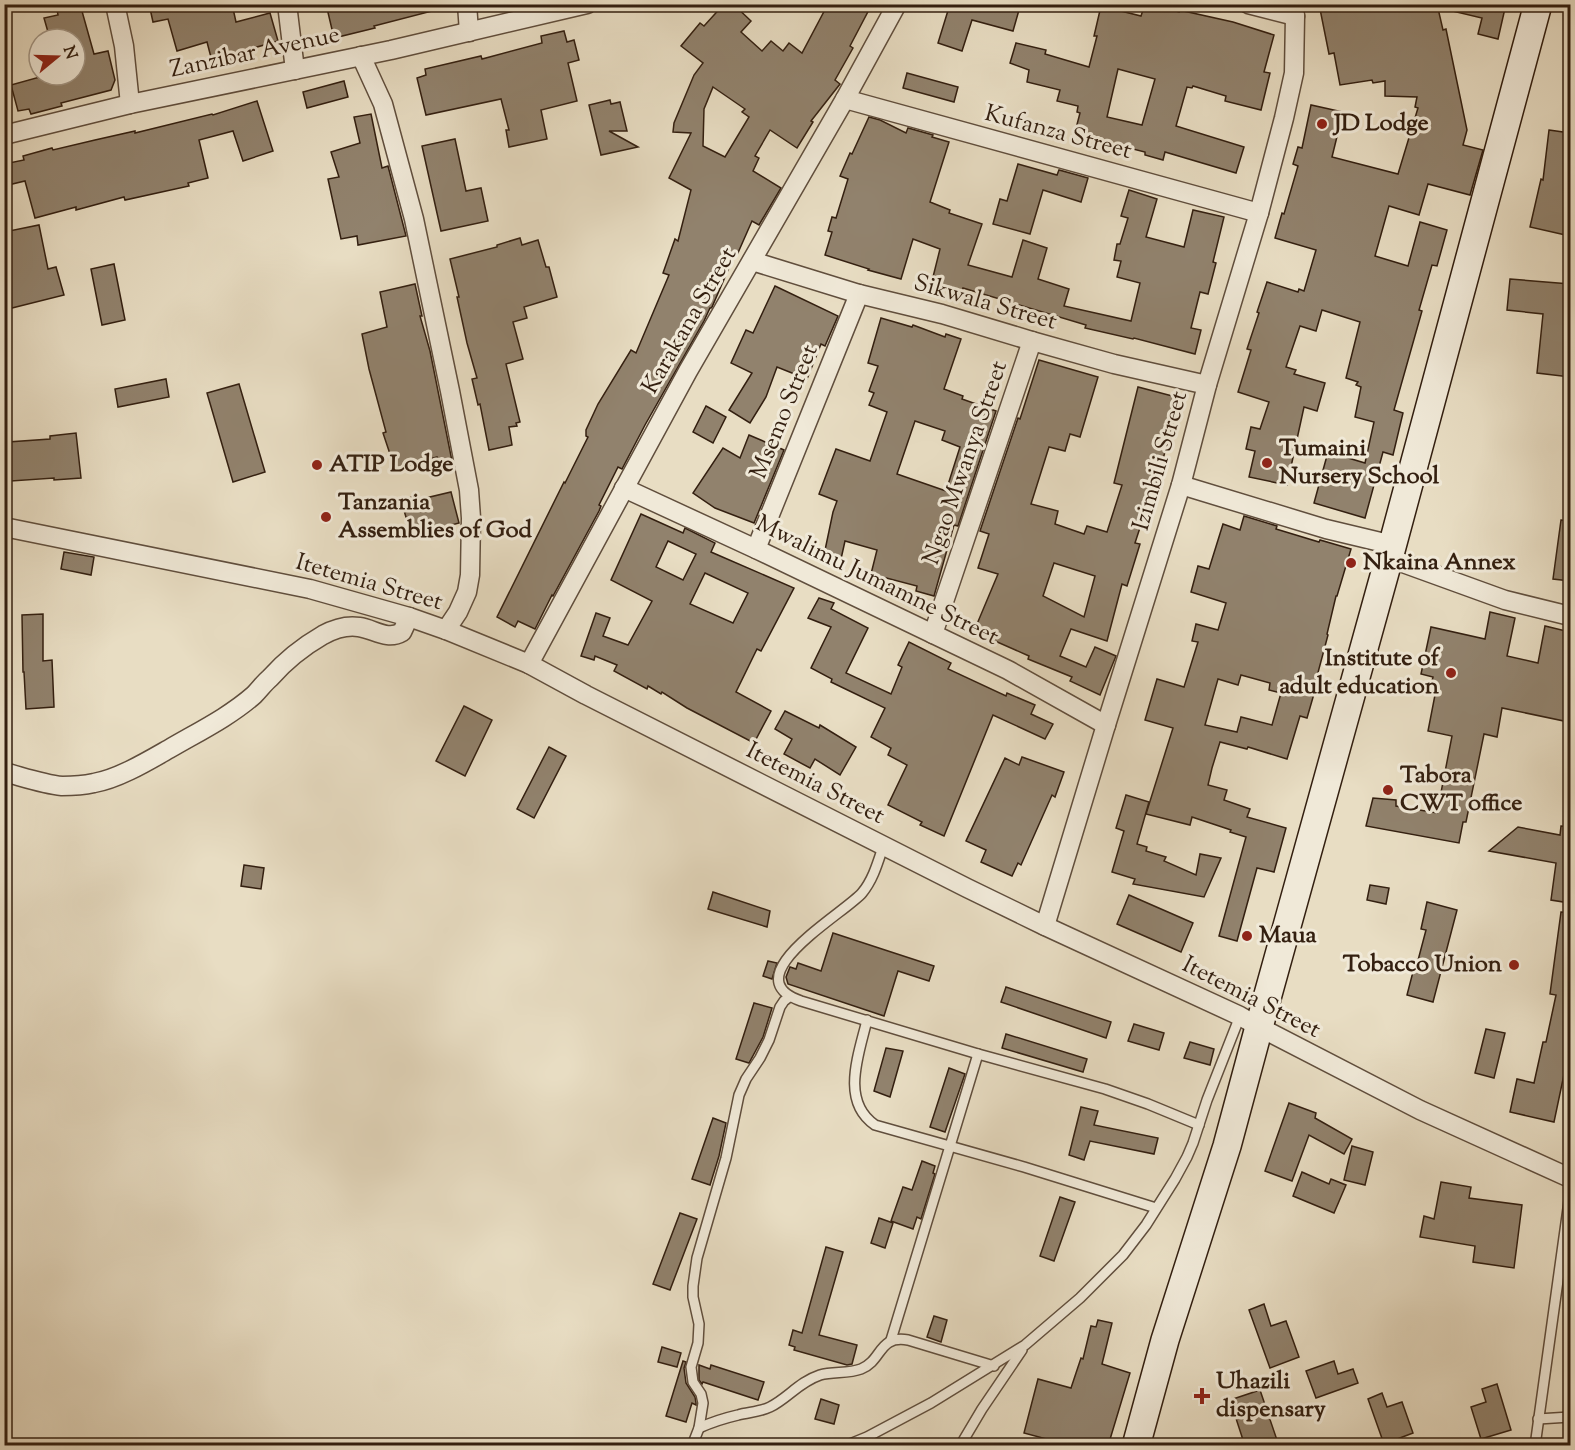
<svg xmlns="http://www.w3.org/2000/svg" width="1575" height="1450" font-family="'Sorts Mill Goudy',serif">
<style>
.building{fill:#91826d;stroke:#331f10;stroke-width:1.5;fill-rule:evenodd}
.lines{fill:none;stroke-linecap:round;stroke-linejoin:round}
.lane-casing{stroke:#604e3d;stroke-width:12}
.street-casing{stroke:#604e3d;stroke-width:21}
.secondary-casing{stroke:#331f10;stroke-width:30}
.lane{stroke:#f0e9d8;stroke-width:9}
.street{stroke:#f0e9d8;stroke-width:18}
.secondary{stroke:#f0e9d8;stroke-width:27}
.poi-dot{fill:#8f2418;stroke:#f0e9d8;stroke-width:2}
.labels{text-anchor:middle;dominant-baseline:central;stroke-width:6;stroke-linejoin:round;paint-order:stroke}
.street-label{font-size:24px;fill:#331f10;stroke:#f0e9d8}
.poi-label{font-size:24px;font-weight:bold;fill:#331f10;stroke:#f0e9d8;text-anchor:start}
</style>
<rect width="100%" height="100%" fill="#e8ddc3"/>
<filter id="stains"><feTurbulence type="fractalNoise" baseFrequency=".00333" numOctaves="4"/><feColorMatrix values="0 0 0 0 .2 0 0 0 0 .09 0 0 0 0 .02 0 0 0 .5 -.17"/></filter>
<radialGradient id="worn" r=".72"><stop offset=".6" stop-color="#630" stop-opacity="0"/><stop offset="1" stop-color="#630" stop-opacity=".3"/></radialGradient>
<!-- building -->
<g class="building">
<polygon points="56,4 80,4 94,54 108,51 115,80 111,90 61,103 62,106 31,114 29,109 18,111 11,85 40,77 40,75 75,75 75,39 50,39 44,18 58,15"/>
<polygon points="149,4 232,4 236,22 270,13 278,41 229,55 231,61 213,65 207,42 177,51 168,19 153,22"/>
<polygon points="326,4 436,4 436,10 374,26 375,28 334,38"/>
<path d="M724,4H733L751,21L741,32L762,51L771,41L783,51L789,43L802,53L828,4H872L850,46L853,48L835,80L840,84L811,121L813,122L797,148L770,130L755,156L759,158L753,171L781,188L759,225L752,221L737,255L735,254L712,307L711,308H710L704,321L645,425L622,469L618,467L599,505L601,506L599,511L553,596L552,595L535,629L518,621L515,627L497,617L564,482L565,483L588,437L586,436V430L598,404L631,350L636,353L669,275L663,273L675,239L678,241L691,190L669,178L691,133L673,132L674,123L694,75L703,63L681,46L700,23L704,26ZM713,87L745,109L742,112L749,117L725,157L703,146L704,109Z"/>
<polygon points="950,4 999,4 1019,10 1013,31 972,20 962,51 938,43"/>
<polygon points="1319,4 1437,4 1443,30 1446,29 1467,130 1463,145 1483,150 1470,195 1428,184 1419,215 1389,206 1375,256 1408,266 1420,222 1447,230 1437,266 1432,265 1419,310 1422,311 1394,410 1403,413 1393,455 1383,452 1365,518 1314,503 1328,452 1365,463 1374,422 1355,417 1361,387 1356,385 1358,382 1346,378 1360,322 1322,310 1316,331 1300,326 1286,367 1296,370 1294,374 1325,383 1317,411 1304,407 1287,485 1249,477 1255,451 1246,449 1251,427 1260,429 1269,402 1238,392 1251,350 1247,349 1259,313 1257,312 1267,282 1298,292 1299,289 1304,291 1316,250 1275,238 1282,213 1284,214 1298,166 1293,164 1298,147 1302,148 1311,105 1343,112 1332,157 1398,174 1418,108 1415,107 1417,97 1385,96 1385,81 1373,83 1372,80 1340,85 1334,53 1329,54"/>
<polygon points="1449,4 1506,4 1498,39 1478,34 1482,18 1448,10"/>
<path d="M1101,6L1141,16L1144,7L1158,11L1159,6L1179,12V10L1233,22L1274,35L1264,72L1270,73L1261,110L1225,101L1226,96L1193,86L1192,88L1187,87L1176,126L1244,147L1236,173L1165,152L1163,160L1145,155V152L1098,140V142L1074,136L1080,113L1077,112L1078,106L1057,101L1060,90L1027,82L1029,70L1010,63L1016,43L1046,50L1045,54L1089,67L1097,36H1094ZM1118,69L1155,79L1142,125L1107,117Z"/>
<polygon points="564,31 567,42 574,40 579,60 568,63 577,101 541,110 547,139 509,147 506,130 509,130 501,99 426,115 417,78 426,75 425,69 481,56 482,59 542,43 541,36"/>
<polygon points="907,73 958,87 954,102 903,88"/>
<polygon points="344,81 348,97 307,108 303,92"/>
<polygon points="610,100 611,104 620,102 627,131 609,131 638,147 601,155 589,105"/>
<polygon points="257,101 273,151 243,161 233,131 199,140 208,178 188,183 189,186 125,200 124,197 76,210 76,207 35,218 25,181 4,186 4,164 24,160 23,156 52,148 53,150 95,140 135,131 135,133 212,114 213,115"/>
<polygon points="371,114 382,168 388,166 406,236 358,245 357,236 341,239 328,179 339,177 331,152 360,143 354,117"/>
<polygon points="869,117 880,120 906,133 908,128 933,135 932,137 949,142 930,202 950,210 949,213 982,224 968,265 1012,277 1023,240 1047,248 1038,279 1069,289 1064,306 1131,321 1140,283 1117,277 1121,261 1114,260 1117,244 1120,244 1128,218 1121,216 1129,190 1157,199 1146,237 1184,247 1193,210 1224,217 1213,262 1216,263 1208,294 1200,292 1191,328 1201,330 1195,354 1134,338 1133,339 1085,328 1086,325 963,288 962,292 931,285 940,249 913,239 901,279 868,270 869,269 825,255 832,232 828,231 832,217 836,218 848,179 840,176 850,153 852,154"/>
<polygon points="1549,130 1570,133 1570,236 1530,227 1541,179 1543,180"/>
<polygon points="455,139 466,191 481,188 488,221 441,231 422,146"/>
<polygon points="1018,164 1057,175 1059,170 1088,178 1081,202 1043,190 1030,234 993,224 1000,199 1007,201"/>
<polygon points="39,225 48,269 56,267 64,295 4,310 4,232"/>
<polygon points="520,238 522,245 538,240 546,267 549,267 557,297 524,307 527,318 513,322 523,359 506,364 520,422 516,423 517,426 509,427 512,445 489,450 480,404 478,405 472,379 477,378 467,343 457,297 459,297 450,259 497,247 497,245"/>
<polygon points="114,264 125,320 102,325 91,269"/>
<polygon points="1510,279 1570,284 1570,377 1537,373 1543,314 1507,310"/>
<polygon points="415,284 422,316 420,316 430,351 453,466 441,470 437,457 395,469 383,433 386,432 369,369 362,334 387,327 380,292"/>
<polygon points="775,286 838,316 825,346 821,344 807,379 777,367 766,397 750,423 729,410 752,373 731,363 746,330 753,333"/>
<path d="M881,318L912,327L913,325L945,337L946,334L961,339L944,389L963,396L962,399L996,411L958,526L954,525L934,596L916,591L917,586L871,574L877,550L845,541L841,559L824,555L833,512L837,501L819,494L836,449L870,461L887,412L869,405L874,393L869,391L878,366L868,363ZM915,421L945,431L942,440L960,447L946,491L897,474Z"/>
<path d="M1039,360L1098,377L1080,437L1070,434L1065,451L1049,447L1031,504L1058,511L1055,524L1084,534L1087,526L1107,532L1122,485L1114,483L1138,387L1180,398L1153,495L1151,494L1135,543L1140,544L1127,586L1122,584L1107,641L1071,629L1060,656L1086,667L1095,647L1116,656L1100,695L1070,681L1072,677L1028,659L1029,656L979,634L977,624L998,574L978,568L989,534L980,531L1018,418L1020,419ZM1054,563L1095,576L1084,617L1043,596Z"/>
<polygon points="166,379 169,397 118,407 115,389"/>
<polygon points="239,384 265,472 233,482 207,393"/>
<polygon points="706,406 726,417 713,443 693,432"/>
<polygon points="76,433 81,478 54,480 54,478 11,481 8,442 50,439 50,436"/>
<polygon points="749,435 784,450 754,523 715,508 693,493 723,448 740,458"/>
<polygon points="451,492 459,523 425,532 424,527 410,531 401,500 416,496 417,500"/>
<path d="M641,514L683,533L685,528L715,543L711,552L794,588L761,651L757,649L736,692L771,711L754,743L687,708L662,692L661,694L648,686L647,689L614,671L617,665L595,656L594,660L581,656L596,613L610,618L603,636L628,645L652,601L611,580ZM668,541L696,554L683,580L656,567ZM705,573L748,593L733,623L690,604Z"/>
<path d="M1244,516L1277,526L1276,529L1319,542L1320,540L1351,549L1337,596H1336L1327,634L1328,635L1316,680H1318L1307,718L1300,716L1287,759L1248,747L1247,749L1220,742L1212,768L1208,785L1227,790L1224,800L1250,809L1247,817L1286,828L1274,872L1257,868L1237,941L1219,936L1246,837L1230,832L1231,830L1192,817L1190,825L1146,814L1173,728L1145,720L1157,679L1184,687L1198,642L1192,641L1196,624L1218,630L1226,603L1191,592L1198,566L1209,569L1223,524L1240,530ZM1241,675L1270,683L1269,690L1281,693L1272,725L1241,717L1237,732L1205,725L1218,679L1238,685Z"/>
<polygon points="1561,520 1570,521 1570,581 1553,579"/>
<polygon points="64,552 94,557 91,575 61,569"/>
<polygon points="819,598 834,603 831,609 868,628 846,673 891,694 902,667 898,665 909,642 951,663 948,669 1006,696 1007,693 1035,705 1031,714 1053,724 1045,739 993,715 944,836 920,825 922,822 888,805 907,765 888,755 891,748 871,737 885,708 831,682 832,679 811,668 831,627 808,618"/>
<polygon points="1490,612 1515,618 1507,656 1538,663 1545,626 1570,632 1567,654 1570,655 1570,688 1564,721 1502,708 1497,737 1484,734 1466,822 1463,822 1459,843 1366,826 1373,798 1396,800 1396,806 1437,813 1452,736 1428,731 1435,695 1429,693 1433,677 1421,674 1431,627 1485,639"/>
<polygon points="43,614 43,661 52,660 54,707 26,709 24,672 23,672 22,615"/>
<polygon points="464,706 492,720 465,776 436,761"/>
<polygon points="785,711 819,728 820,725 856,747 840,775 815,759 810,768 784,754 792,739 775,729"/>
<polygon points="549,747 566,756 534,818 517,809"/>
<polygon points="1022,757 1064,772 1055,797 1052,795 1021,865 1018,863 1012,876 981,862 986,850 966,841 1005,758 1019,765"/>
<polygon points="1126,795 1149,802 1137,844 1147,847 1146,851 1166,857 1164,861 1196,875 1200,854 1221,858 1204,897 1133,884 1135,879 1112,872 1124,831 1116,828"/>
<polygon points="1561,826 1570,827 1570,903 1551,900 1556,863 1489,851 1518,827 1560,835"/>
<polygon points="244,865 264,868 261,889 241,886"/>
<polygon points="1370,885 1389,888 1386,904 1367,900"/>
<polygon points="713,892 770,911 767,927 708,909"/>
<polygon points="1129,895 1193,923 1181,952 1117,924"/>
<polygon points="1427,902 1457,910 1433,1002 1407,995 1414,968 1416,968 1426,930 1421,929"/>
<polygon points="1561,912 1570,913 1570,1046 1554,1122 1510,1112 1517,1079 1534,1083 1543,1042 1546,1042 1556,995 1550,994"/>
<polygon points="833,933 934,966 929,981 898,971 884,1016 788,984 786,977 790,967 796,969 798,963 821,971"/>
<polygon points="768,961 777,963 772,979 763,976"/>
<polygon points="1006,987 1111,1022 1106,1038 1001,1002"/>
<polygon points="754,1003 772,1008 763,1037 749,1063 736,1059"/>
<polygon points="1134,1024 1164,1033 1159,1050 1128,1041"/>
<polygon points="1486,1029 1505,1033 1494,1078 1475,1073"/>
<polygon points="1006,1034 1087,1059 1083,1072 1002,1048"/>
<polygon points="1190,1042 1214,1049 1210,1065 1184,1058"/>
<polygon points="886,1048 903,1051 890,1097 874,1091"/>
<polygon points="949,1068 965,1074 945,1132 930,1127"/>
<polygon points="1289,1103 1316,1113 1315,1118 1352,1139 1344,1154 1309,1135 1292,1181 1265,1171"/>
<polygon points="1081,1107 1098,1111 1094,1125 1158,1138 1154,1154 1090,1141 1084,1160 1069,1155"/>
<polygon points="713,1118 726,1123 719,1156 710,1185 692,1179"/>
<polygon points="1352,1146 1373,1152 1365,1185 1344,1180"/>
<polygon points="922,1161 935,1166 933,1173 935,1174 921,1219 917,1217 913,1229 891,1221 903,1187 912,1190"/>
<polygon points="1302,1172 1329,1184 1331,1179 1346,1185 1334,1213 1293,1196"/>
<polygon points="1441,1182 1471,1187 1469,1198 1522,1205 1514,1268 1473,1262 1475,1246 1420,1237 1424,1216 1434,1219"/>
<polygon points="1060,1197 1075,1202 1054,1261 1040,1256"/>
<polygon points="680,1213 697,1219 670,1290 653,1284"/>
<polygon points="879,1218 893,1223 885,1248 871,1243"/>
<polygon points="826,1247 843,1252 819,1335 857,1345 852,1364 847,1365 794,1350 795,1347 789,1345 793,1330 802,1333"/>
<polygon points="1264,1304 1271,1326 1286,1321 1299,1357 1270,1368 1249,1310"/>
<polygon points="934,1316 947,1320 941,1342 927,1337"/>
<polygon points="1098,1320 1112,1323 1102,1364 1130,1373 1108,1446 1053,1446 1054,1441 1024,1433 1038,1379 1071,1388 1081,1358 1083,1359 1091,1326 1096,1327"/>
<polygon points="662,1347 681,1353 677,1367 658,1362"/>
<polygon points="683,1361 686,1362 684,1368 686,1383 695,1397 696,1403 696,1405 692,1403 686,1422 666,1416"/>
<polygon points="1334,1361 1338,1374 1353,1369 1358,1383 1316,1398 1306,1371"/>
<polygon points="699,1365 710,1369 711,1365 764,1382 758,1400 703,1382 702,1384 699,1380"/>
<polygon points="1497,1384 1511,1430 1481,1439 1471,1407 1486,1402 1482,1389"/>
<polygon points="1260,1390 1279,1446 1245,1446 1230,1400"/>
<polygon points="1382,1393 1387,1407 1402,1402 1413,1433 1384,1444 1368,1399"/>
<polygon points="821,1399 839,1405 834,1424 815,1419"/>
</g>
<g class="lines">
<defs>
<g id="lane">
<path d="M883,847C878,862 873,880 862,893C845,913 731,977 801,1001L978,1054L1105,1089L1148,1104L1199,1125"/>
<path d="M867,1020C859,1054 840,1101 875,1125L1024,1167L1156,1208"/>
<polyline points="891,1340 978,1054"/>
<polyline points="1538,1419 1570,1417"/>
<path d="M699,1428C712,1422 725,1418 738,1415C749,1412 760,1412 770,1407C788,1398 799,1382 820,1375C833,1371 848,1374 861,1369C883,1360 878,1335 908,1340L994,1366"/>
<polyline points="692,1446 699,1428 703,1403 701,1394 693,1382 691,1367 698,1343 699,1324 693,1297 693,1286 697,1258 726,1158 739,1095 746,1079 760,1058 769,1040 780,1007 784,1001 789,997"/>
<polyline points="845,1446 867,1437 931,1403 1025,1345 1080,1298 1123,1255 1146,1225 1175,1179 1187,1157 1193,1143 1207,1100 1240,1016"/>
<polyline points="960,1446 982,1409 1022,1350"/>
<polyline points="1535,1446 1570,1194"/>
</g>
<g id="street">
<polyline points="115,4 124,46 130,104"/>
<polyline points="287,4 295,70"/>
<polyline points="467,4 469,32"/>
<polyline points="1248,4 1295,16"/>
<polyline points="361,56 383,104 414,219 450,391 469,490 471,518 470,575 467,592 458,612 446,630"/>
<polyline points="845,99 1259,213"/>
<polyline points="4,135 130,104 391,50 587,4"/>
<polyline points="752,261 859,294 942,314 1032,341 1114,364 1207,385"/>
<polyline points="1181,485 1326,529 1393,545"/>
<polyline points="624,488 756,549 1008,670 1106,725"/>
<polyline points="4,527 310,589 409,617 446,630 529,664 586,695 967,888 1045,926 1240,1016 1259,1027 1420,1110 1570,1178"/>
<polyline points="756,549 859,294"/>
<polyline points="1389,558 1505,600 1570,616"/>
<polyline points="933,634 1032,341"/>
<polyline points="529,664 688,371 845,99 897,4"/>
<path d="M4,772C23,777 43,784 62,786C72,786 85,785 94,783C118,779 148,761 169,749C198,732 229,717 254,695C260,689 264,683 270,678C285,661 304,646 323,635C334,629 346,625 359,627C374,629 387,641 402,632L409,617"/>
<polyline points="1045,926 1106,725 1181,485 1207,385 1259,213 1284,118 1294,73 1295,16 1293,4"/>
</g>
<polyline id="secondary" points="1136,1446 1165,1340 1227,1146 1259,1027 1389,558 1538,4"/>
</defs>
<!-- lane casing -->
<use href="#lane" class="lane-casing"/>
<!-- street casing -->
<use href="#street" class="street-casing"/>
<!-- secondary casing -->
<use href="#secondary" class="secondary-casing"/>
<!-- lane -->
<use href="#lane" class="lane"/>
<!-- street -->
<use href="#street" class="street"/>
<!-- secondary -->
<use href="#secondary" class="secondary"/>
</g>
<!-- markers -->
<g class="poi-dot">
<circle cx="1322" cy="124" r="6"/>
<circle cx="1267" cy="463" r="6"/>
<circle cx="317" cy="465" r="6"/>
<circle cx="326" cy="517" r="6"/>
<circle cx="1351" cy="563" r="6"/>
<circle cx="1451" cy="673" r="6"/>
<circle cx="1388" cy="790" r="6"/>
<circle cx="1247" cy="936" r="6"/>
<circle cx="1514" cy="965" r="6"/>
<path d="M1199 1387h6v6h6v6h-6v6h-6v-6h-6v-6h6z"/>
</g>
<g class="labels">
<!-- street labels -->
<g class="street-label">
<text transform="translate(255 53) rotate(-12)">Zanzibar Avenue</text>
<text transform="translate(1058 133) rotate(15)">Kufanza Street</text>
<text transform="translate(985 303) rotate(16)">Sikwala Street</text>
<text transform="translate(690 321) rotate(-60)">Karakana Street</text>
<text transform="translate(785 412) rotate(-68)">Msemo Street</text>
<text transform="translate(1161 461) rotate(-74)">Izimbili Street</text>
<text transform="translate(966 463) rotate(-71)">Ngao Mwanya Street</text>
<text transform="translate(877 581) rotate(26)">Mwalimu Jumamne Street</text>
<text transform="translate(369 583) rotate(16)">Itetemia Street</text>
<text transform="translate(815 784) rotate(27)">Itetemia Street</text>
<text transform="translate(1251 998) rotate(27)">Itetemia Street</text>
</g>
<!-- poi labels -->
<g class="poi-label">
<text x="1334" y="124">JD Lodge</text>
<text x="1279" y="449">Tumaini<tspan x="1279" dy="28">Nursery School</tspan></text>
<text x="329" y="465">ATIP Lodge</text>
<text x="338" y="503">Tanzania<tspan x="338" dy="28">Assemblies of God</tspan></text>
<text x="1363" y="563">Nkaina Annex</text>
<text x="1439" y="659" text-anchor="end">Institute of<tspan x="1439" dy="28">adult education</tspan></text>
<text x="1400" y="776">Tabora<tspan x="1400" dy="28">CWT office</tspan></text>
<text x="1259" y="936">Maua</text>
<text x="1502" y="965" text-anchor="end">Tobacco Union</text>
<text x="1216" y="1382">Uhazili<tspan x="1216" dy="28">dispensary</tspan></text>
</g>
</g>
<!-- margin -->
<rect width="1575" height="1450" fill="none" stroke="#e8ddc3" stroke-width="24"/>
<rect x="6" y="6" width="1563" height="1438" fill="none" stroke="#331f10" stroke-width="3"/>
<rect x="12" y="12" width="1551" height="1426" fill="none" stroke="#331f10" stroke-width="1.5"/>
<!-- north arrow -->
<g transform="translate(57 57) rotate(71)"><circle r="28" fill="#f0e9d8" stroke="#a49888" stroke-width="1.5"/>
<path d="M0-4.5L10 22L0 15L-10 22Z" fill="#8f2418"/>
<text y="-9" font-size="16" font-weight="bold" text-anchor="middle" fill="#331f10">N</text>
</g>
<rect width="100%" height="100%" filter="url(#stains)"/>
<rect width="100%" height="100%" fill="url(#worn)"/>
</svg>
